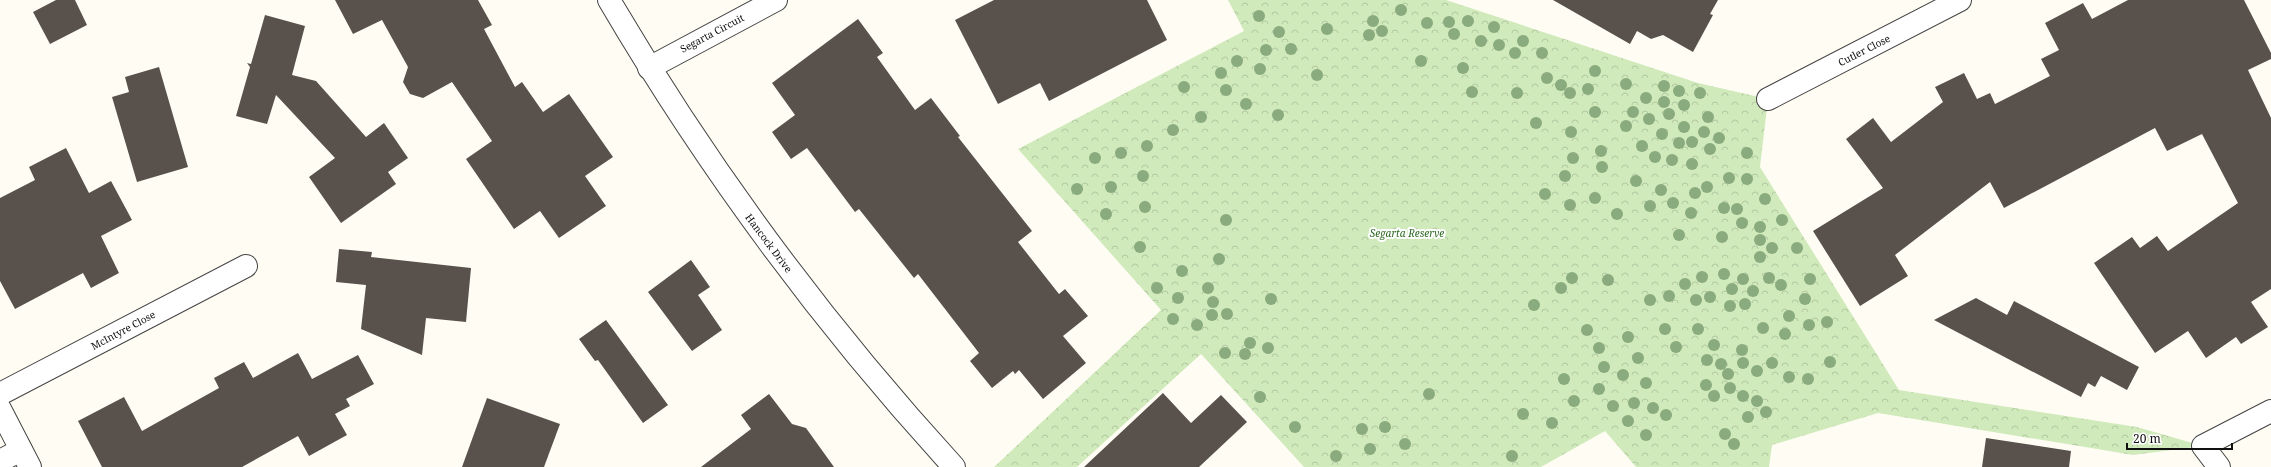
<svg xmlns="http://www.w3.org/2000/svg" width="2271" height="467" font-family="'Noto Serif',serif">
<style>
.park{fill:url(#park-crowns)}
.building{fill:#59524c}
.lines{fill:none;stroke-linecap:round;stroke-linejoin:round}
.street-casing{stroke:#434343;stroke-width:24}
.street{stroke:#fff;stroke-width:22}
.tree{fill:#89ab7e}
.labels{text-anchor:middle;dominant-baseline:central;stroke-width:4;stroke-linejoin:round;paint-order:stroke}
.street-label{font-size:10px;fill:#101010;stroke:#fff}
.park-label{font-size:10px;font-style:italic;fill:#29681f;stroke:#fff}
</style>
<defs>
<pattern id="park-crowns" width="20" height="18" patternUnits="userSpaceOnUse"><rect width="20" height="18" fill="#d1eabc"/><path d="M2 6a3 3 0 1 1 6 0M12 15a3 3 0 1 1 6 0" fill="none" stroke="#b2c8a1"/></pattern>
</defs>
<rect width="100%" height="100%" fill="#fffdf3"/>
<!-- park -->
<polygon class="park" points="1228,0 1446,0 1698,83 1768,99 1760,167 1899,390 2137,427 2203,446 2133,455 1878,413 1772,445 1769,467 1636,467 1605,431 1541,467 1304,467 1201,354 1077,467 994,467 1161,310 1018,149 1244,31"/>
<!-- building -->
<g class="building">
<polygon points="56,0 75,0 87,25 50,44 33,12"/>
<polygon points="335,0 478,0 492,25 484,29 515,87 522,82 543,112 569,94 613,157 585,176 606,206 559,238 540,211 514,229 466,159 492,141 452,82 423,98 410,94 403,82 408,67 382,20 353,34"/>
<polygon points="994,0 1147,0 1167,40 1049,101 1040,83 998,104 955,20"/>
<polygon points="1553,0 1718,0 1710,14 1713,15 1693,52 1663,35 1651,39 1637,31 1630,44"/>
<polygon points="2128,0 2244,0 2271,53 2271,59 2248,70 2271,118 2271,289 2251,302 2268,327 2241,344 2236,337 2206,358 2188,331 2155,353 2094,263 2132,237 2140,248 2157,236 2168,251 2238,203 2202,134 2167,151 2155,128 2004,208 1990,182 1895,255 1908,276 1860,306 1813,231 1883,188 1846,139 1873,118 1891,142 1943,102 1935,87 1964,73 1977,99 1990,93 1995,104 2050,76 2041,59 2059,50 2045,23 2083,3 2092,19"/>
<polygon points="265,15 305,26 292,75 316,81 366,137 384,123 408,158 388,172 396,184 341,223 309,177 335,158 276,95 267,124 236,116 250,67 247,63 251,64"/>
<polygon points="858,19 883,53 877,57 915,110 931,98 960,136 958,137 1032,231 1018,242 1059,294 1065,289 1088,316 1063,336 1086,363 1043,399 1019,370 1015,374 1013,371 992,388 970,361 979,353 918,274 914,278 859,209 855,212 807,148 791,159 772,132 795,115 772,83"/>
<polygon points="159,67 188,167 137,182 112,97 129,92 125,77"/>
<polygon points="66,148 89,193 111,181 132,220 101,236 119,273 91,288 83,273 15,309 0,281 0,198 35,180 29,167"/>
<polygon points="339,249 372,252 371,257 471,268 466,322 426,318 422,355 361,329 366,285 336,282"/>
<polygon points="691,260 710,287 698,295 722,330 692,351 648,292"/>
<polygon points="1976,298 2007,315 2014,301 2139,367 2127,390 2101,376 2095,387 2088,383 2081,397 1934,320"/>
<polygon points="606,320 668,405 643,423 598,360 595,361 579,339"/>
<polygon points="298,353 312,379 358,355 374,384 346,399 350,406 335,414 347,435 309,456 298,436 242,467 102,467 78,421 124,397 142,431 219,388 214,378 244,362 253,378"/>
<polygon points="1163,393 1191,423 1221,395 1247,422 1199,467 1084,467"/>
<polygon points="769,394 792,424 806,428 834,467 701,467 751,429 741,415"/>
<polygon points="487,398 560,424 544,467 462,467"/>
<polygon points="1986,438 2071,451 2069,467 1982,467"/>
</g>
<g class="lines">
<defs>
<g id="street">
<path d="M609,0C707,167 823,324 954,467"/>
<polyline points="649,68 776,0"/>
<polyline points="1768,99 1960,0"/>
<polyline points="0,394 246,266"/>
<polyline points="0,409 30,467"/>
<polyline points="0,461 21,450"/>
<polyline points="2219,467 2203,446 2271,411"/>
</g>
</defs>
<!-- street casing -->
<use href="#street" class="street-casing"/>
<!-- street -->
<use href="#street" class="street"/>
</g>
<!-- trees -->
<g class="tree">
<circle cx="1401" cy="10" r="6"/>
<circle cx="1259" cy="16" r="6"/>
<circle cx="1373" cy="21" r="6"/>
<circle cx="1468" cy="21" r="6"/>
<circle cx="1449" cy="22" r="6"/>
<circle cx="1427" cy="23" r="6"/>
<circle cx="1494" cy="27" r="6"/>
<circle cx="1327" cy="29" r="6"/>
<circle cx="1382" cy="31" r="6"/>
<circle cx="1279" cy="32" r="6"/>
<circle cx="1454" cy="34" r="6"/>
<circle cx="1369" cy="35" r="6"/>
<circle cx="1481" cy="41" r="6"/>
<circle cx="1523" cy="41" r="6"/>
<circle cx="1499" cy="45" r="6"/>
<circle cx="1291" cy="49" r="6"/>
<circle cx="1266" cy="50" r="6"/>
<circle cx="1515" cy="53" r="6"/>
<circle cx="1542" cy="53" r="6"/>
<circle cx="1237" cy="61" r="6"/>
<circle cx="1421" cy="61" r="6"/>
<circle cx="1463" cy="68" r="6"/>
<circle cx="1260" cy="69" r="6"/>
<circle cx="1595" cy="71" r="6"/>
<circle cx="1221" cy="73" r="6"/>
<circle cx="1317" cy="75" r="6"/>
<circle cx="1547" cy="78" r="6"/>
<circle cx="1626" cy="84" r="6"/>
<circle cx="1561" cy="85" r="6"/>
<circle cx="1664" cy="86" r="6"/>
<circle cx="1184" cy="87" r="6"/>
<circle cx="1588" cy="89" r="6"/>
<circle cx="1226" cy="90" r="6"/>
<circle cx="1679" cy="91" r="6"/>
<circle cx="1472" cy="92" r="6"/>
<circle cx="1517" cy="93" r="6"/>
<circle cx="1570" cy="93" r="6"/>
<circle cx="1700" cy="93" r="6"/>
<circle cx="1646" cy="98" r="6"/>
<circle cx="1664" cy="102" r="6"/>
<circle cx="1246" cy="104" r="6"/>
<circle cx="1684" cy="105" r="6"/>
<circle cx="1595" cy="112" r="6"/>
<circle cx="1633" cy="112" r="6"/>
<circle cx="1669" cy="114" r="6"/>
<circle cx="1278" cy="115" r="6"/>
<circle cx="1201" cy="117" r="6"/>
<circle cx="1708" cy="117" r="6"/>
<circle cx="1649" cy="119" r="6"/>
<circle cx="1536" cy="123" r="6"/>
<circle cx="1626" cy="126" r="6"/>
<circle cx="1684" cy="127" r="6"/>
<circle cx="1173" cy="130" r="6"/>
<circle cx="1571" cy="132" r="6"/>
<circle cx="1704" cy="132" r="6"/>
<circle cx="1662" cy="134" r="6"/>
<circle cx="1719" cy="138" r="6"/>
<circle cx="1692" cy="142" r="6"/>
<circle cx="1679" cy="143" r="6"/>
<circle cx="1147" cy="146" r="6"/>
<circle cx="1642" cy="146" r="6"/>
<circle cx="1710" cy="149" r="6"/>
<circle cx="1601" cy="151" r="6"/>
<circle cx="1121" cy="153" r="6"/>
<circle cx="1747" cy="153" r="6"/>
<circle cx="1655" cy="157" r="6"/>
<circle cx="1095" cy="158" r="6"/>
<circle cx="1573" cy="158" r="6"/>
<circle cx="1672" cy="160" r="6"/>
<circle cx="1692" cy="164" r="6"/>
<circle cx="1602" cy="167" r="6"/>
<circle cx="1143" cy="176" r="6"/>
<circle cx="1565" cy="176" r="6"/>
<circle cx="1729" cy="178" r="6"/>
<circle cx="1747" cy="179" r="6"/>
<circle cx="1636" cy="181" r="6"/>
<circle cx="1111" cy="187" r="6"/>
<circle cx="1707" cy="187" r="6"/>
<circle cx="1077" cy="189" r="6"/>
<circle cx="1661" cy="190" r="6"/>
<circle cx="1695" cy="193" r="6"/>
<circle cx="1545" cy="194" r="6"/>
<circle cx="1595" cy="198" r="6"/>
<circle cx="1765" cy="199" r="6"/>
<circle cx="1673" cy="203" r="6"/>
<circle cx="1570" cy="205" r="6"/>
<circle cx="1650" cy="206" r="6"/>
<circle cx="1145" cy="207" r="6"/>
<circle cx="1724" cy="208" r="6"/>
<circle cx="1737" cy="209" r="6"/>
<circle cx="1691" cy="213" r="6"/>
<circle cx="1106" cy="214" r="6"/>
<circle cx="1617" cy="214" r="6"/>
<circle cx="1226" cy="220" r="6"/>
<circle cx="1782" cy="220" r="6"/>
<circle cx="1742" cy="223" r="6"/>
<circle cx="1760" cy="227" r="6"/>
<circle cx="1679" cy="235" r="6"/>
<circle cx="1722" cy="237" r="6"/>
<circle cx="1760" cy="240" r="6"/>
<circle cx="1140" cy="247" r="6"/>
<circle cx="1772" cy="248" r="6"/>
<circle cx="1797" cy="248" r="6"/>
<circle cx="1760" cy="257" r="6"/>
<circle cx="1219" cy="259" r="6"/>
<circle cx="1182" cy="271" r="6"/>
<circle cx="1724" cy="274" r="6"/>
<circle cx="1702" cy="277" r="6"/>
<circle cx="1572" cy="278" r="6"/>
<circle cx="1769" cy="278" r="6"/>
<circle cx="1743" cy="279" r="6"/>
<circle cx="1810" cy="279" r="6"/>
<circle cx="1608" cy="280" r="6"/>
<circle cx="1685" cy="284" r="6"/>
<circle cx="1781" cy="285" r="6"/>
<circle cx="1157" cy="288" r="6"/>
<circle cx="1208" cy="288" r="6"/>
<circle cx="1561" cy="288" r="6"/>
<circle cx="1732" cy="289" r="6"/>
<circle cx="1753" cy="291" r="6"/>
<circle cx="1669" cy="296" r="6"/>
<circle cx="1710" cy="297" r="6"/>
<circle cx="1178" cy="298" r="6"/>
<circle cx="1271" cy="299" r="6"/>
<circle cx="1805" cy="299" r="6"/>
<circle cx="1650" cy="300" r="6"/>
<circle cx="1696" cy="300" r="6"/>
<circle cx="1213" cy="302" r="6"/>
<circle cx="1745" cy="304" r="6"/>
<circle cx="1534" cy="305" r="6"/>
<circle cx="1730" cy="306" r="6"/>
<circle cx="1227" cy="314" r="6"/>
<circle cx="1212" cy="315" r="6"/>
<circle cx="1789" cy="316" r="6"/>
<circle cx="1173" cy="319" r="6"/>
<circle cx="1827" cy="322" r="6"/>
<circle cx="1197" cy="325" r="6"/>
<circle cx="1809" cy="325" r="6"/>
<circle cx="1763" cy="328" r="6"/>
<circle cx="1665" cy="329" r="6"/>
<circle cx="1698" cy="329" r="6"/>
<circle cx="1587" cy="330" r="6"/>
<circle cx="1785" cy="334" r="6"/>
<circle cx="1628" cy="337" r="6"/>
<circle cx="1250" cy="343" r="6"/>
<circle cx="1714" cy="345" r="6"/>
<circle cx="1676" cy="347" r="6"/>
<circle cx="1268" cy="348" r="6"/>
<circle cx="1599" cy="348" r="6"/>
<circle cx="1742" cy="350" r="6"/>
<circle cx="1225" cy="353" r="6"/>
<circle cx="1245" cy="354" r="6"/>
<circle cx="1638" cy="358" r="6"/>
<circle cx="1707" cy="360" r="6"/>
<circle cx="1830" cy="362" r="6"/>
<circle cx="1743" cy="363" r="6"/>
<circle cx="1772" cy="363" r="6"/>
<circle cx="1721" cy="364" r="6"/>
<circle cx="1604" cy="367" r="6"/>
<circle cx="1757" cy="371" r="6"/>
<circle cx="1728" cy="374" r="6"/>
<circle cx="1623" cy="375" r="6"/>
<circle cx="1789" cy="377" r="6"/>
<circle cx="1564" cy="379" r="6"/>
<circle cx="1808" cy="379" r="6"/>
<circle cx="1646" cy="383" r="6"/>
<circle cx="1706" cy="385" r="6"/>
<circle cx="1730" cy="388" r="6"/>
<circle cx="1599" cy="389" r="6"/>
<circle cx="1429" cy="394" r="6"/>
<circle cx="1714" cy="396" r="6"/>
<circle cx="1743" cy="396" r="6"/>
<circle cx="1260" cy="397" r="6"/>
<circle cx="1574" cy="401" r="6"/>
<circle cx="1757" cy="401" r="6"/>
<circle cx="1634" cy="403" r="6"/>
<circle cx="1613" cy="406" r="6"/>
<circle cx="1653" cy="408" r="6"/>
<circle cx="1766" cy="412" r="6"/>
<circle cx="1523" cy="414" r="6"/>
<circle cx="1666" cy="415" r="6"/>
<circle cx="1748" cy="417" r="6"/>
<circle cx="1628" cy="421" r="6"/>
<circle cx="1552" cy="423" r="6"/>
<circle cx="1295" cy="427" r="6"/>
<circle cx="1385" cy="427" r="6"/>
<circle cx="1362" cy="429" r="6"/>
<circle cx="1725" cy="434" r="6"/>
<circle cx="1646" cy="435" r="6"/>
<circle cx="1405" cy="444" r="6"/>
<circle cx="1734" cy="444" r="6"/>
<circle cx="1370" cy="449" r="6"/>
<circle cx="1336" cy="456" r="6"/>
<circle cx="1512" cy="456" r="6"/>
</g>
<g class="labels">
<!-- street labels -->
<g class="street-label">
<text transform="translate(712 33) rotate(-28)">Segarta Circuit</text>
<text transform="translate(1864 50) rotate(-27)">Cutler Close</text>
<text transform="translate(769 243) rotate(53)">Hancock Drive</text>
<text transform="translate(123 330) rotate(-28)">McIntyre Close</text>
</g>
<!-- park labels -->
<g class="park-label">
<text x="1407" y="233">Segarta Reserve</text>
</g>
</g>
<!-- scale -->
<path d="M2127 443v6h105v-6" fill="none" stroke="#101010" stroke-width="2"/>
<text x="2133" y="443" font-size="12" fill="#101010" stroke="#ffffff" stroke-width="3" paint-order="stroke">20 m</text>
</svg>
